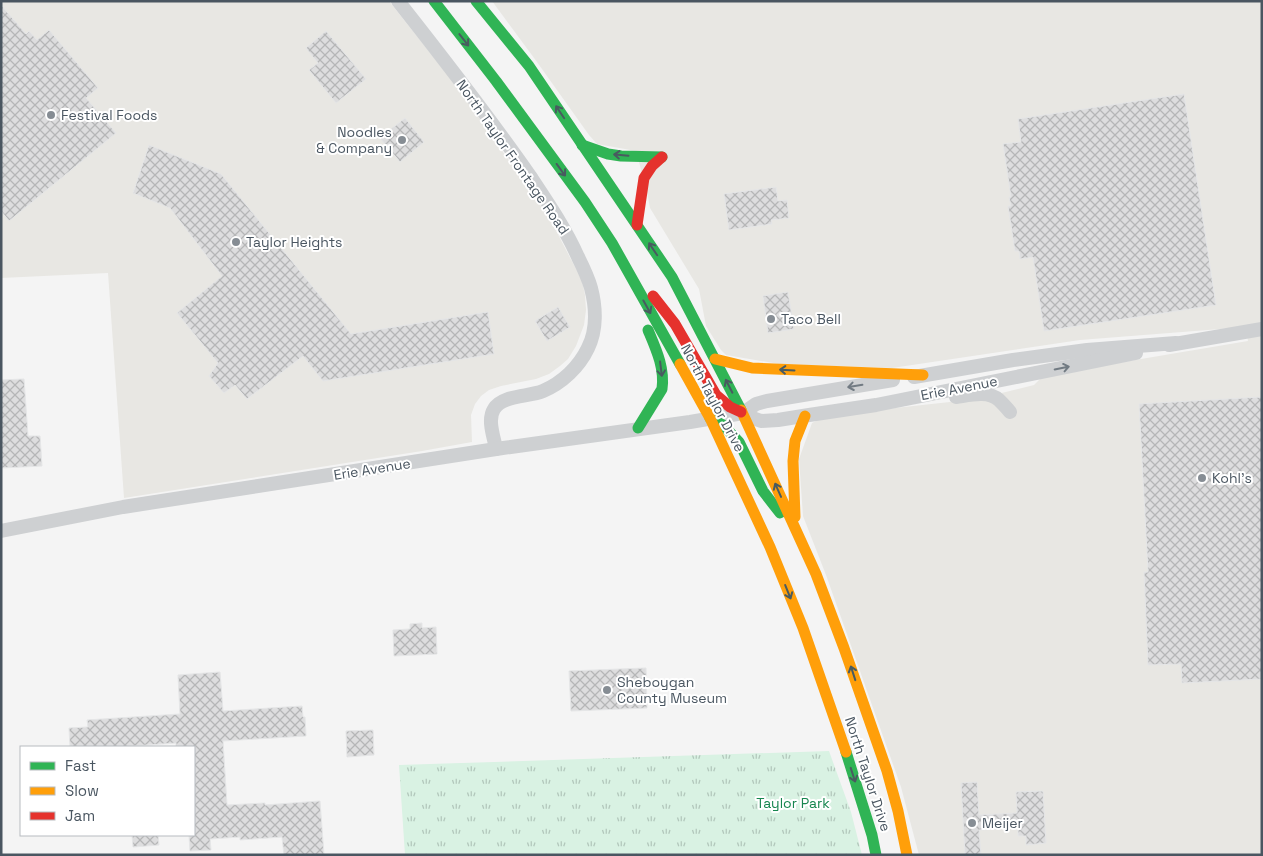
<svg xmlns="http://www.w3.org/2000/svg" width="1263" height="856" font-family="'Space Grotesk',sans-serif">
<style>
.commercial{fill:#e8e7e3}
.park{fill:url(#park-tufts)}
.building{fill:url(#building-cross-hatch);stroke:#e5e6e7}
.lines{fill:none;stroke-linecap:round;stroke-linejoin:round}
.street{stroke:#ced0d2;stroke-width:14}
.fast{stroke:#30b455;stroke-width:11}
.slow{stroke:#ff9f0a;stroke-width:11}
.jam{stroke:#e5322d;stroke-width:11}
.oneway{stroke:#495b60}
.oneway2{stroke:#727b83}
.poi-dot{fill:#868d94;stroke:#fff;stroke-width:2}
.labels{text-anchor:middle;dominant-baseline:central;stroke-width:4;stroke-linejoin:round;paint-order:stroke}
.poi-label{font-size:14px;fill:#4a5661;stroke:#fff;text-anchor:start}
.street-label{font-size:14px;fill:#4a5661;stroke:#fff}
.park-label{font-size:14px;fill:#17864f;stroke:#fff}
</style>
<defs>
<pattern id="park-tufts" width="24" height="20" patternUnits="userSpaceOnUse" patternTransform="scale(1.25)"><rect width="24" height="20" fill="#d9f2e3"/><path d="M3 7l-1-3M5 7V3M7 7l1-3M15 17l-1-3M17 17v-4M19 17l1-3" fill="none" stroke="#b2c7bb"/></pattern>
<pattern id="building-cross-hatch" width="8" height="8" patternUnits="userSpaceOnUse" patternTransform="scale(1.25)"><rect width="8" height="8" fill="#ddddde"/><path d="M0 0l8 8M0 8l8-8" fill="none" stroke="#b5b6b7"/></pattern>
</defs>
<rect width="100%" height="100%" fill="#f4f4f4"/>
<!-- commercial -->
<g class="commercial">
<polygon points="1,1 389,1 458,88 550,219 577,271 582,281 585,295 586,310 584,325 576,346 568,359 560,366 549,374 536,379 501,386 489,390 481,396 475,404 471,415 472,442 422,451 124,498 108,273 1,278"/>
<polygon points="492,1 1262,1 1262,855 919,855 901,787 826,575 803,516 799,459 812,423 818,420 877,410 977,399 1034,385 1042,377 1135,360 1248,341 1246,327 1080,340 892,368 779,364 726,355 721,350 706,326 699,289 650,208 647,192 636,151 597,144 589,135 537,62"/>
</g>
<!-- park -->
<polygon class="park" points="829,751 851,812 862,855 405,855 399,765"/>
<!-- building -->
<g class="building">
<polygon points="1,5 26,34 29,31 37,40 49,30 98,88 86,98 116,133 9,221 1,211"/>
<polygon points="326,31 366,79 336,103 309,70 318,63 306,48"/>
<polygon points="1184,94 1216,305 1044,331 1033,257 1020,259 1019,251 1015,251 1008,206 1011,206 1009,197 1011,197 1003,144 1021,142 1018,119"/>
<polygon points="405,118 424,142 400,162 380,138"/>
<polygon points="149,145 221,174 351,334 488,312 494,354 323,381 303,356 247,399 235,385 224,393 209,376 218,363 177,313 222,276 170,208 133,193"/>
<polygon points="776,187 778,201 787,200 789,218 771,220 772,224 729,230 724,194"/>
<polygon points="788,292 794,329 768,333 763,296"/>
<polygon points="558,307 570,327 547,341 535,321"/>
<polygon points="24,379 28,436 40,436 42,466 1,468 1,380"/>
<polygon points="1262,397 1262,679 1182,683 1181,664 1148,665 1144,572 1148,572 1139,404"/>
<polygon points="422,623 422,628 436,627 437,654 394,656 393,630 410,629 410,624"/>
<polygon points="646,668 647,708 571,711 569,671"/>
<polygon points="220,672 223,711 302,706 303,717 305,717 306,736 223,741 227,805 265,803 265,805 320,801 324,855 284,855 282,837 240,840 240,837 210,839 211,850 190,851 189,835 194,835 194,747 176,747 176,743 119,747 70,747 69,728 88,727 87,720 180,714 178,675"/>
<polygon points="373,730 374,755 347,757 346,731"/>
<polygon points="977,782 979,815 1017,813 1016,792 1043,791 1046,843 1026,845 1026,836 1018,836 1018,828 979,830 981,855 965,855 961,783"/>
<polygon points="132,835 158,835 159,845 133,847"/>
</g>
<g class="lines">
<!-- street -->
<g class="street">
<path d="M398,1C443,58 488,116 530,176C548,203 565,228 578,257C583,267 588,277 591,288C596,307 597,330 588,348C579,367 562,383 543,391C529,397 502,395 494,409C487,420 494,437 496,449"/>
<polyline points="1169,345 1262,329"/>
<polyline points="914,377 1013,360 1087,350 1176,343"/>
<path d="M956,397C970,395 988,390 999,400C1003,404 1007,408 1010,412"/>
<polyline points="743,413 750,417 761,421 778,420 809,415 876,405 1136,353"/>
<polyline points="1,531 123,507 496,449 690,422 743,413 756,404 767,401 893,380"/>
</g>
<!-- fast -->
<g class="fast">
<polyline points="434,1 496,81 585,202 612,243 680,364"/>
<polyline points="476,1 529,66 672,277 741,410"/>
<polyline points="582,145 608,154 621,156 662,157"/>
<polyline points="710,418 723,425 739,442 763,491 780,513"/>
<path d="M638,428L662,389C665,368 656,349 648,330"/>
<polyline points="846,752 872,835 876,855"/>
</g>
<!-- slow -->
<g class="slow">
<polyline points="715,359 752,368 923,375"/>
<polyline points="680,364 710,418 770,547 803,628 846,752"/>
<polyline points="741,410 816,574 844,648 887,771 898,811 907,855"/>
<polyline points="795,517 793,461 795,441 805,416"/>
</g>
<!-- jam -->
<g class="jam">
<polyline points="637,225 644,178 652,166 662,157"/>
<polyline points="653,296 675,324 716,395 730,407 741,412"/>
</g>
</g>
<!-- one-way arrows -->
<defs><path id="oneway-shaft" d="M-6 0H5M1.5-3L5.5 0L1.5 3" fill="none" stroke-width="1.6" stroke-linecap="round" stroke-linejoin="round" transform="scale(1.25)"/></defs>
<g class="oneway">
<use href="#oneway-shaft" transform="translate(464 40) rotate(52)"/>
<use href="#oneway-shaft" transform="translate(560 112) rotate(-124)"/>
<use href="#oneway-shaft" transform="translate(621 155) rotate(-175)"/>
<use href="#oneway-shaft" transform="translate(561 170) rotate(54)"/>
<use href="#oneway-shaft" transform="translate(653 249) rotate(-124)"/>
<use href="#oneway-shaft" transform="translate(647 307) rotate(61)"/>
<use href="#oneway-shaft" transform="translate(661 369) rotate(83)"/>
<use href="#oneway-shaft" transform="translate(787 370) rotate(-177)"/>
<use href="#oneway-shaft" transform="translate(729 386) rotate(-117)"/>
<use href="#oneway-shaft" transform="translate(778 490) rotate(-114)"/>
<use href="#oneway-shaft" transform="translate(788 592) rotate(68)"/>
<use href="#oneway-shaft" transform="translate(853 673) rotate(-108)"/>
<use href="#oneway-shaft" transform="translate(853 775) rotate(72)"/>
</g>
<g class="oneway2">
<use href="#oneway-shaft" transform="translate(1062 368) rotate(-11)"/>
<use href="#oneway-shaft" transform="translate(855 386) rotate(171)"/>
</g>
<!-- markers -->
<g class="poi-dot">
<circle cx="51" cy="115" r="5"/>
<circle cx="402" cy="140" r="5"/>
<circle cx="236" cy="242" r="5"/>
<circle cx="771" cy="319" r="5"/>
<circle cx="1202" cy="478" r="5"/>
<circle cx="607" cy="690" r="5"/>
<circle cx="972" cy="823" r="5"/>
</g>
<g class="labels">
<!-- poi labels -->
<g class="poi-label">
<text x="61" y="115">Festival Foods</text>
<text x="392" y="132" text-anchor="end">Noodles<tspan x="392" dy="16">&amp; Company</tspan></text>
<text x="246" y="242">Taylor Heights</text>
<text x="781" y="319">Taco Bell</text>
<text x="1212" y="478">Kohl's</text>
<text x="617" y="682">Sheboygan<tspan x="617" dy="16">County Museum</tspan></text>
<text x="982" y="823">Meijer</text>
</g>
<!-- street labels -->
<g class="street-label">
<text transform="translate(513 157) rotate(55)">North Taylor Frontage Road</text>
<text transform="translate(959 388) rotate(-11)">Erie Avenue</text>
<text transform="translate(713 398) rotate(62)">North Taylor Drive</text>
<text transform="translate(372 469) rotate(-9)">Erie Avenue</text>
<text transform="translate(868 774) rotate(72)">North Taylor Drive</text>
</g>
<!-- park labels -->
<g class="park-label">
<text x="793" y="803">Taylor Park</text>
</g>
</g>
<!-- border -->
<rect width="1263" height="856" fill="none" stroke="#4a5661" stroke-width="5"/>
<!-- legend -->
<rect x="20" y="746" width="175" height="90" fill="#ffffff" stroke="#b7bbc0"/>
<rect x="30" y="762" width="25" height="8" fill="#30b455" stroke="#b7bbc0"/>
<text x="65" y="771" font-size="15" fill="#4a5661">Fast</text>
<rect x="30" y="787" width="25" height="8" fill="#ff9f0a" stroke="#b7bbc0"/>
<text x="65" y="796" font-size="15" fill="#4a5661">Slow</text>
<rect x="30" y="812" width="25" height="8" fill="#e5322d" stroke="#b7bbc0"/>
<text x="65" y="821" font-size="15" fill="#4a5661">Jam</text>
</svg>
